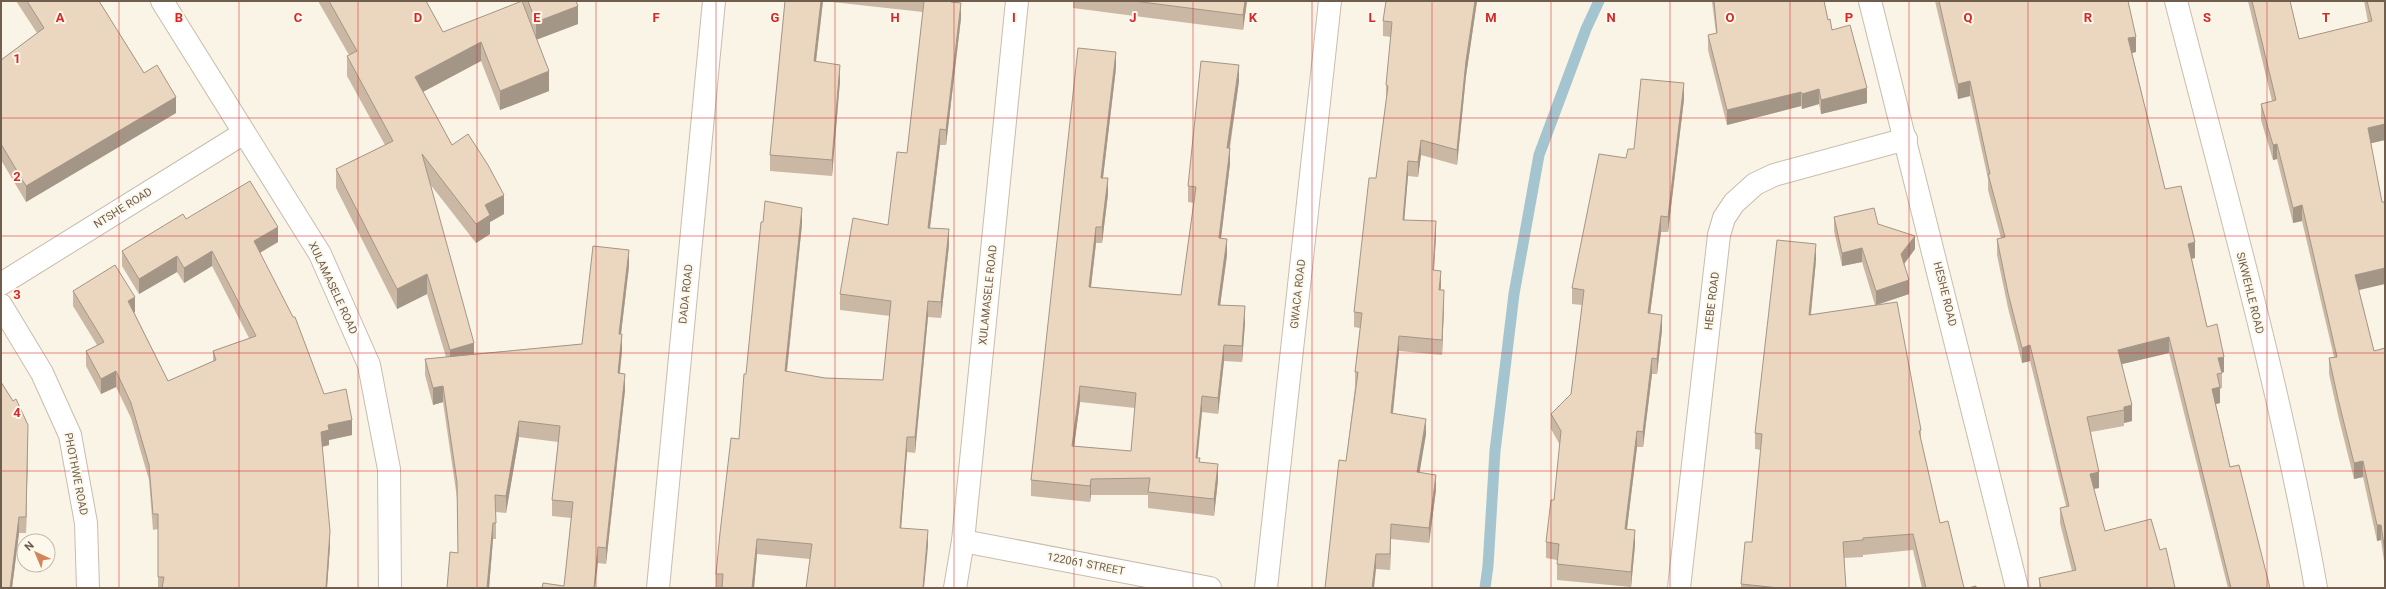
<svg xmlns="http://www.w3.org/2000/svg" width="2386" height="589" font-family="Roboto,sans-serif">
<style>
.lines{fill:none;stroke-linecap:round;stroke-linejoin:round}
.stream{stroke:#a4c4d0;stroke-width:11}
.minor-casing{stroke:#c9bcad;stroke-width:24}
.minor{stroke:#fff;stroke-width:22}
.wall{fill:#cab8a5;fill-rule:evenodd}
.shaded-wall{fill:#a49686}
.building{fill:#ebd6c0;stroke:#a49686;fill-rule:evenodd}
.grid{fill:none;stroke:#d62828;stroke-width:1;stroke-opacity:0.55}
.labels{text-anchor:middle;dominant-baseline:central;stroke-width:4;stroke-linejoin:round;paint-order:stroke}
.street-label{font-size:11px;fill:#6f5d4e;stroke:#fcf8eb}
.grid-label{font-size:13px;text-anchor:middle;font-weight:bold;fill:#d62828;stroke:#fcf8eb;stroke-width:4;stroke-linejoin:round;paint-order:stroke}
</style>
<rect width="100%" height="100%" fill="#f9f4e5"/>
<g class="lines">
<!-- stream -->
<polyline class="stream" points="1485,588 1488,566 1495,451 1514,294 1539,155 1586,29 1599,1"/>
<defs>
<g id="minor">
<polyline points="162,1 320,254 369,365 389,469 390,588"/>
<polyline points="1870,1 2017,588"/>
<path d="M2176,1C2226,196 2281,390 2316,588"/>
<polyline points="1,284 244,133"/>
<polyline points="1,305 42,373 70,435 86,523 88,588"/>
<polyline points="963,541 1210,588"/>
<polyline points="658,588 714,1"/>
<polyline points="955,588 963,541 1017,1"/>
<polyline points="1266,588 1330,1"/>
<polyline points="1679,588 1719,235 1724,218 1734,203 1755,184 1774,175 1906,139"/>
</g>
</defs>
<!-- minor casing -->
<use href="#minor" class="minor-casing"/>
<!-- minor -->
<use href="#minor" class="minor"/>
</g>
<!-- wall -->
<g class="wall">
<polygon points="16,1 99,1 144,73 176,113 26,202 1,160 1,60 37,33"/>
<polygon points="318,1 426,1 443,32 523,1 576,1 578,24 537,39 549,91 500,110 481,61 423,92 452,145 504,214 490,222 490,234 476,243 430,184 474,354 582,344 629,266 621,334 622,350 620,373 625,390 606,564 598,563 564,586 571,518 552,516 552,500 558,442 519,437 506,513 496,512 496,539 493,539 489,588 447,588 458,553 457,498 443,402 433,405 425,375 425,359 446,357 427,294 397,309 336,188 336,169 385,145 347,76 347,56 349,55"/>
<polygon points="785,1 953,1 953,2 961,18 946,145 940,145 930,228 949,245 941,318 928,317 915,453 907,452 901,528 928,546 810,559 757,554 754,588 716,588 716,574 739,439 746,374 802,224 787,372 825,378 883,380 890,316 840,310 840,294 888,225 907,153 923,12 823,1 816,62 840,81 832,176 770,171 770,155"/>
<polygon points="1073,1 1247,1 1243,30 1073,8"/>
<polygon points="1386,1 1477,1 1466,76 1457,165 1421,155 1418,177 1408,176 1404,220 1436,236 1434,270 1441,286 1440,290 1444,305 1442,355 1399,351 1393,414 1426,434 1419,473 1436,490 1429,543 1391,539 1390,570 1376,569 1346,461 1355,387 1355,372 1360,328 1354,327 1354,312 1376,178 1386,101 1386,85 1391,37 1383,36 1383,21"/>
<polygon points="1700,1 1824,1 1828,20 1867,103 1821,114 1819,104 1802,109 1801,106 1727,125 1708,50 1708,35 1716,33 1712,2"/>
<polygon points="1935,1 2128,1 2136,52 2132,53 2165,189 2195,258 2192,259 2207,327 2224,372 2222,373 2222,388 2220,389 2220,403 2216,404 2230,467 2270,588 2228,588 2169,353 2122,364 2132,421 2124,423 2124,426 2091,432 2099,488 2094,489 2105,531 2160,550 2175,588 2039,588 2039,578 2072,571 2060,523 2060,508 2066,506 2030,361 2022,363 2008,308 1997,255 1997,239 2001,238 1988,190 1988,179 1970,96 1958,99"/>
<polygon points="2248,1 2290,1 2299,39 2368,22 2364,1 2385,1 2385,140 2371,143 2359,290 2374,351 2385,348 2385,568 2381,540 2377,541 2363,477 2354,479 2338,415 2329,374 2329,358 2334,357 2302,221 2293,223 2277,159 2273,160 2261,120 2261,104 2272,101"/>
<path d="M1116,68L1103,178L1108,194L1102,243H1096L1091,287L1181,295L1194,203L1188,202V186L1239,81L1230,148V164L1221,238L1227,255L1220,305L1245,323L1242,362L1224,361L1218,414L1202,412L1197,458L1200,462L1218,480L1214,516L1148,508V495H1091L1090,502L1031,496V480ZM1080,402L1135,408L1131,451L1074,446Z"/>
<polygon points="1684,99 1668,232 1661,232 1650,313 1662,330 1657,374 1652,374 1643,447 1637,447 1627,529 1635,545 1631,587 1557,580 1557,560 1546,558 1546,542 1554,500 1560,445 1551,429 1551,414 1571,394 1582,305 1572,304 1572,288 1626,158 1634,149"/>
<polygon points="1834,217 1878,224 1915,249 1904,264 1909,294 1877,305 1921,430 1921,441 1940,523 1964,588 1922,588 1913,550 1863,555 1863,557 1844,558 1846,588 1741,588 1741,584 1752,542 1761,450 1755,449 1755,433 1816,260 1811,315 1875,305 1862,262 1842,266 1834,231"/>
<polygon points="186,219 278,242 260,253 324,394 352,435 329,440 329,445 322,447 330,546 327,588 158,588 158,529 153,530 149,480 131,418 116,387 101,394 86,366 86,351 97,345 73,306 73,291 135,312 134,312 168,381 213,361 213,351 249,338 212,266 184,283 177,272 139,294 122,266 122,251"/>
<polygon points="28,441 26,533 19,533 12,588 1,588"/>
</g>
<!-- shaded-wall -->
<g class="shaded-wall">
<polygon points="821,1 823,1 814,77 814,61"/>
<polygon points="1245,1 1247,1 1243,30 1243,15"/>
<polygon points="1475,1 1477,1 1466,76 1457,165 1457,150 1466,61"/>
<polygon points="961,3 961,18 946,145 946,130"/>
<polygon points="578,6 578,24 536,40 536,22"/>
<polygon points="2136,37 2136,52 2128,54 2128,38"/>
<polygon points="481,42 481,61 415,96 415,77"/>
<polygon points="1116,52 1116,68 1101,194 1101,178"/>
<polygon points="840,65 840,81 832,176 832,160"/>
<polygon points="1239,65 1239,81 1227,164 1227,148"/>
<polygon points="549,71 549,91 500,110 500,91"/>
<polygon points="1970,81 1970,96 1958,99 1958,84"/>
<polygon points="1684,83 1684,99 1668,232 1668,217"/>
<polygon points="1867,88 1867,103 1821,114 1821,100"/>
<polygon points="1819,89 1819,104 1802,109 1802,94"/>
<polygon points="1801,92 1801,106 1727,125 1727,110"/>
<polygon points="176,97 176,113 26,202 26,186"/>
<polygon points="2385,124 2385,140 2368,144 2368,128"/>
<polygon points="940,129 940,145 928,243 928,228"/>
<polygon points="1421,140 1421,155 1418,177 1418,162"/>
<polygon points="2277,144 2277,159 2273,160 2273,145"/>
<polygon points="1230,148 1230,164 1219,254 1219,238"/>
<polygon points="1408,161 1408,176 1403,236 1403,220"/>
<polygon points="1108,178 1108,194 1102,243 1102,227"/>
<polygon points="504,195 504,214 490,222 490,234 476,243 476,224 485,205"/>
<polygon points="2302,205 2302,221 2293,223 2293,208"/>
<polygon points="802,208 802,224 785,387 785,371"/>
<polygon points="1661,216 1661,232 1648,329 1648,313"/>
<polygon points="1436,221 1436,236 1433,285 1433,270"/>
<polygon points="278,227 278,242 254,256 254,241"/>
<polygon points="1096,227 1096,243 1089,303 1089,287"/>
<polygon points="949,229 949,245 941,318 941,302"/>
<polygon points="1915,236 1915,249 1901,268 1901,254"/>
<polygon points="1227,239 1227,255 1218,321 1218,305"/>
<polygon points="2195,242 2195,258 2188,259 2188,244"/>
<polygon points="1816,244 1816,260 1809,331 1809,315"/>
<polygon points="1862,248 1862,262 1842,266 1842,253"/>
<polygon points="629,250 629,266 619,350 619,334"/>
<polygon points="212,251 212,266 184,283 184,268"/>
<polygon points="177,256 177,272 139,294 139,279"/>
<polygon points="2385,268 2385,284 2355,291 2355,275"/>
<polygon points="1441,271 1441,286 1439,306 1439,290"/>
<polygon points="427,274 427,294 397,309 397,289"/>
<polygon points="1909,280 1909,294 1876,305 1876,291"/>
<polygon points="1444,290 1444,305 1442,355 1442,340"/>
<polygon points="135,297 135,312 128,316 128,301"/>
<polygon points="928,301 928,317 915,453 915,437"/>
<polygon points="1245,306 1245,323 1242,362 1242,346"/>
<polygon points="1662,315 1662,330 1657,374 1657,359"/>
<polygon points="622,334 622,350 618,389 618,373"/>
<polygon points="1399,336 1399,351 1391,429 1391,413"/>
<polygon points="2169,337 2169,353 2118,365 2118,350"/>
<polygon points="474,343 474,363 450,370 450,350"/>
<polygon points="1224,345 1224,361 1218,414 1218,398"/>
<polygon points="2030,345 2030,361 2022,363 2022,348"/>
<polygon points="2224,357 2224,372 2218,374 2218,358"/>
<polygon points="1652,358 1652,374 1643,447 1643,432"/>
<polygon points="116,371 116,387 101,394 101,379"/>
<polygon points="625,374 625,390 606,564 606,548"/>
<polygon points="443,386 443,402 433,405 433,388"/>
<polygon points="1080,386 1080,402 1072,462 1072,446"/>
<polygon points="2220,387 2220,403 2212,405 2212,389"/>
<polygon points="1202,396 1202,412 1196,474 1196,458"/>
<polygon points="2132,405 2132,421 2124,423 2124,407"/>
<polygon points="1426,419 1426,434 1417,488 1417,472"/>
<polygon points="352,420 352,435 329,440 329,445 321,447 321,432 328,425"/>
<polygon points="519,421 519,437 506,513 506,496"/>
<polygon points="28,425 28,441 26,533 26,517"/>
<polygon points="1637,431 1637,447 1625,544 1625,529"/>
<polygon points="907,437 907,452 900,543 900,528"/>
<polygon points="2363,461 2363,477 2354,479 2354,463"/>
<polygon points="1218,464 1218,480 1214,516 1214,499"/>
<polygon points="2099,472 2099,488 2090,489 2090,474"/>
<polygon points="1436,475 1436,490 1429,543 1429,528"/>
<polygon points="1091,479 1091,495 1090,502 1090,486"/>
<polygon points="19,517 19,533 12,588 10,588"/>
<polygon points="493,523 493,539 489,588 487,588"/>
<polygon points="1391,524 1391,539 1390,570 1390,554"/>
<polygon points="2377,525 2381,525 2381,540 2377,541"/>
<polygon points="928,530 928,546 924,588 923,588"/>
<polygon points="1635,530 1635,545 1631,587 1631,572"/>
<polygon points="330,531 330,546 327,588 326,588"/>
<polygon points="757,539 757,554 754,588 752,588"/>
<polygon points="598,547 598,563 595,588 594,588"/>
<polygon points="1376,554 1376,569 1374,588 1372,588"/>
</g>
<!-- building -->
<g class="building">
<polygon points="27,1 99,1 144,73 157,65 176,97 26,186 1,144 1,60 44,28"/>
<polygon points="329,1 426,1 443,32 522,1 549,71 500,91 481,42 415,77 452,145 468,134 488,165 504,195 485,205 490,215 476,224 422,154 474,343 450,350 427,274 397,289 336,169 393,141 347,56 357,51"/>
<polygon points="528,1 576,1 578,6 536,22"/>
<polygon points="785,1 821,1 814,61 840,65 832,160 770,155"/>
<polygon points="924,1 951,1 951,2 961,3 946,130 940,129 928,228 949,229 941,302 928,301 915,437 907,437 900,528 928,530 923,588 806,588 812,544 757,539 752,588 722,588 723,574 716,574 720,533 731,438 739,439 744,374 746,374 761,222 763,222 765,201 802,208 785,371 825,378 883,380 891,301 840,294 853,218 888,225 897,152 907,153"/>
<polygon points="1134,1 1245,1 1243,15"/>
<polygon points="1386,1 1475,1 1466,61 1457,150 1421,140 1418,162 1408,161 1403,220 1436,221 1433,270 1441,271 1439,290 1444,290 1442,340 1399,336 1391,413 1426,419 1417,472 1436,475 1429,528 1391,524 1390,554 1376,554 1372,588 1325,588 1339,460 1346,461 1358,372 1355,372 1362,313 1354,312 1369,178 1376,178 1388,86 1386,85 1392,22 1383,21"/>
<polygon points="1714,1 1824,1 1828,20 1830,19 1832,30 1850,25 1867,88 1821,100 1819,89 1802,94 1801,92 1727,110 1708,35 1717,33"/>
<polygon points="1939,1 2128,1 2136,37 2128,38 2165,189 2181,186 2195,242 2188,244 2207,327 2217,324 2224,357 2218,358 2222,373 2217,374 2220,387 2212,389 2230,467 2239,465 2270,588 2231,588 2169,337 2118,350 2132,405 2124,407 2124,410 2087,417 2099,472 2090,474 2105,531 2151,519 2160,550 2166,548 2175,588 2041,588 2039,578 2076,570 2060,508 2069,506 2030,345 2022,348 2008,293 1997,239 2005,237 1988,174 1990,174 1970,81 1958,84"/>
<polygon points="2252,1 2290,1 2299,39 2372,21 2367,1 2385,1 2385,124 2368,128 2382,202 2385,202 2385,268 2355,275 2374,351 2385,348 2385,552 2381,525 2377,525 2363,461 2354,463 2338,399 2329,358 2337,357 2302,205 2293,208 2277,144 2273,145 2261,104 2276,100"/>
<path d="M1078,48L1116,52L1101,178H1108L1102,227H1096L1089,287L1181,295L1196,187L1188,186L1201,61L1239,65L1227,148H1230L1219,238L1227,239L1218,305L1245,306L1242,346L1224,345L1218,398L1202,396L1196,458H1200L1199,462L1218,464L1214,499L1148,492L1150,478L1091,479L1090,486L1031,480ZM1080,386L1136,393L1131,451L1072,446Z"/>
<polygon points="1641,79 1684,83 1668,217 1661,216 1648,313 1662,315 1657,359 1652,358 1643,432 1637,431 1625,529 1635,530 1631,572 1557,564 1559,544 1546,542 1551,500 1554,500 1561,431 1551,414 1571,394 1584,290 1572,288 1599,154 1626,158 1628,149 1634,149"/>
<polygon points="250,181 278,227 254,241 293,317 295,317 324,394 346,389 352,420 328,425 329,430 321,432 330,531 326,588 162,588 164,577 158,577 158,514 153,514 149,465 131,403 116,371 101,379 86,351 104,342 73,291 115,265 135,297 128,301 168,381 216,360 213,351 256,336 212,251 184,268 177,256 139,279 122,251 183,214 186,219"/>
<polygon points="1874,208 1878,224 1915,236 1901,254 1909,280 1876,291 1862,248 1842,253 1834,217"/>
<polygon points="1777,240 1816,244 1809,315 1897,302 1921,430 1919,431 1940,523 1948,521 1964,588 1926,588 1913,534 1863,538 1863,540 1843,542 1846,588 1779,588 1741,584 1745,542 1752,542 1762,434 1755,433"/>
<polygon points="593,246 629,250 619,334 622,334 618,373 625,374 606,548 598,547 594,588 542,588 543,583 564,586 573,502 552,500 560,426 519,421 506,496 495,495 496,523 493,523 487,588 447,588 450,552 458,553 457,482 443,386 433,388 425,359 582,344"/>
<polygon points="1,382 13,401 16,399 28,425 26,517 19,517 10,588 1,588"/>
<polygon points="1976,586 1976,588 1968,588"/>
</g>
<!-- grid -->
<path class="grid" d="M119,1V588M239,1V588M358,1V588M477,1V588M596,1V588M716,1V588M835,1V588M954,1V588M1074,1V588M1193,1V588M1312,1V588M1432,1V588M1551,1V588M1670,1V588M1790,1V588M1909,1V588M2028,1V588M2147,1V588M2267,1V588M1,118H2385M1,236H2385M1,353H2385M1,471H2385"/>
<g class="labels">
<!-- street labels -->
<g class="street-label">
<text transform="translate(123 208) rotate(-32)">NTSHE ROAD</text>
<text transform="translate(333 288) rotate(65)">XULAMASELE ROAD</text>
<text transform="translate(2250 293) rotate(76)">SIKWEHLE ROAD</text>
<text transform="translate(686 294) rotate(-84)">DADA ROAD</text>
<text transform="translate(1298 294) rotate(-84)">GWACA ROAD</text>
<text transform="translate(1945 294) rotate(76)">HESHE ROAD</text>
<text transform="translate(988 295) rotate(-84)">XULAMASELE ROAD</text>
<text transform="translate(1712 301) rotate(-83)">HEBE ROAD</text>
<text transform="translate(76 474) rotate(79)">PHOTHWE ROAD</text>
<text transform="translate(1086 564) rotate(11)">122061 STREET</text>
</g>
</g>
<g class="grid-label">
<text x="60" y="22">A</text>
<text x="179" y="22">B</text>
<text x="298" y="22">C</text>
<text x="418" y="22">D</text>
<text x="537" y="22">E</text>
<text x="656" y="22">F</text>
<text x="775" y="22">G</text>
<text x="895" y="22">H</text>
<text x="1014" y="22">I</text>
<text x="1133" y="22">J</text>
<text x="1253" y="22">K</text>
<text x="1372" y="22">L</text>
<text x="1491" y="22">M</text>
<text x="1611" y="22">N</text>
<text x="1730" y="22">O</text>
<text x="1849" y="22">P</text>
<text x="1968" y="22">Q</text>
<text x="2088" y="22">R</text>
<text x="2207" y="22">S</text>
<text x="2326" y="22">T</text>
<text x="17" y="63">1</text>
<text x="17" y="181">2</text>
<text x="17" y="299">3</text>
<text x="17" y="417">4</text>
</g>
<!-- border -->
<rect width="2386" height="589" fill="none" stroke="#6f5d4e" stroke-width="4"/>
<!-- north arrow -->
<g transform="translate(36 553) rotate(316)"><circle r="19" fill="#fcf8eb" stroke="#c4baac"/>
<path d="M0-3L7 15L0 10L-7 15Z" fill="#d4845a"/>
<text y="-6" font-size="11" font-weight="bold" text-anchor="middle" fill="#6f5d4e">N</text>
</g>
</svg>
